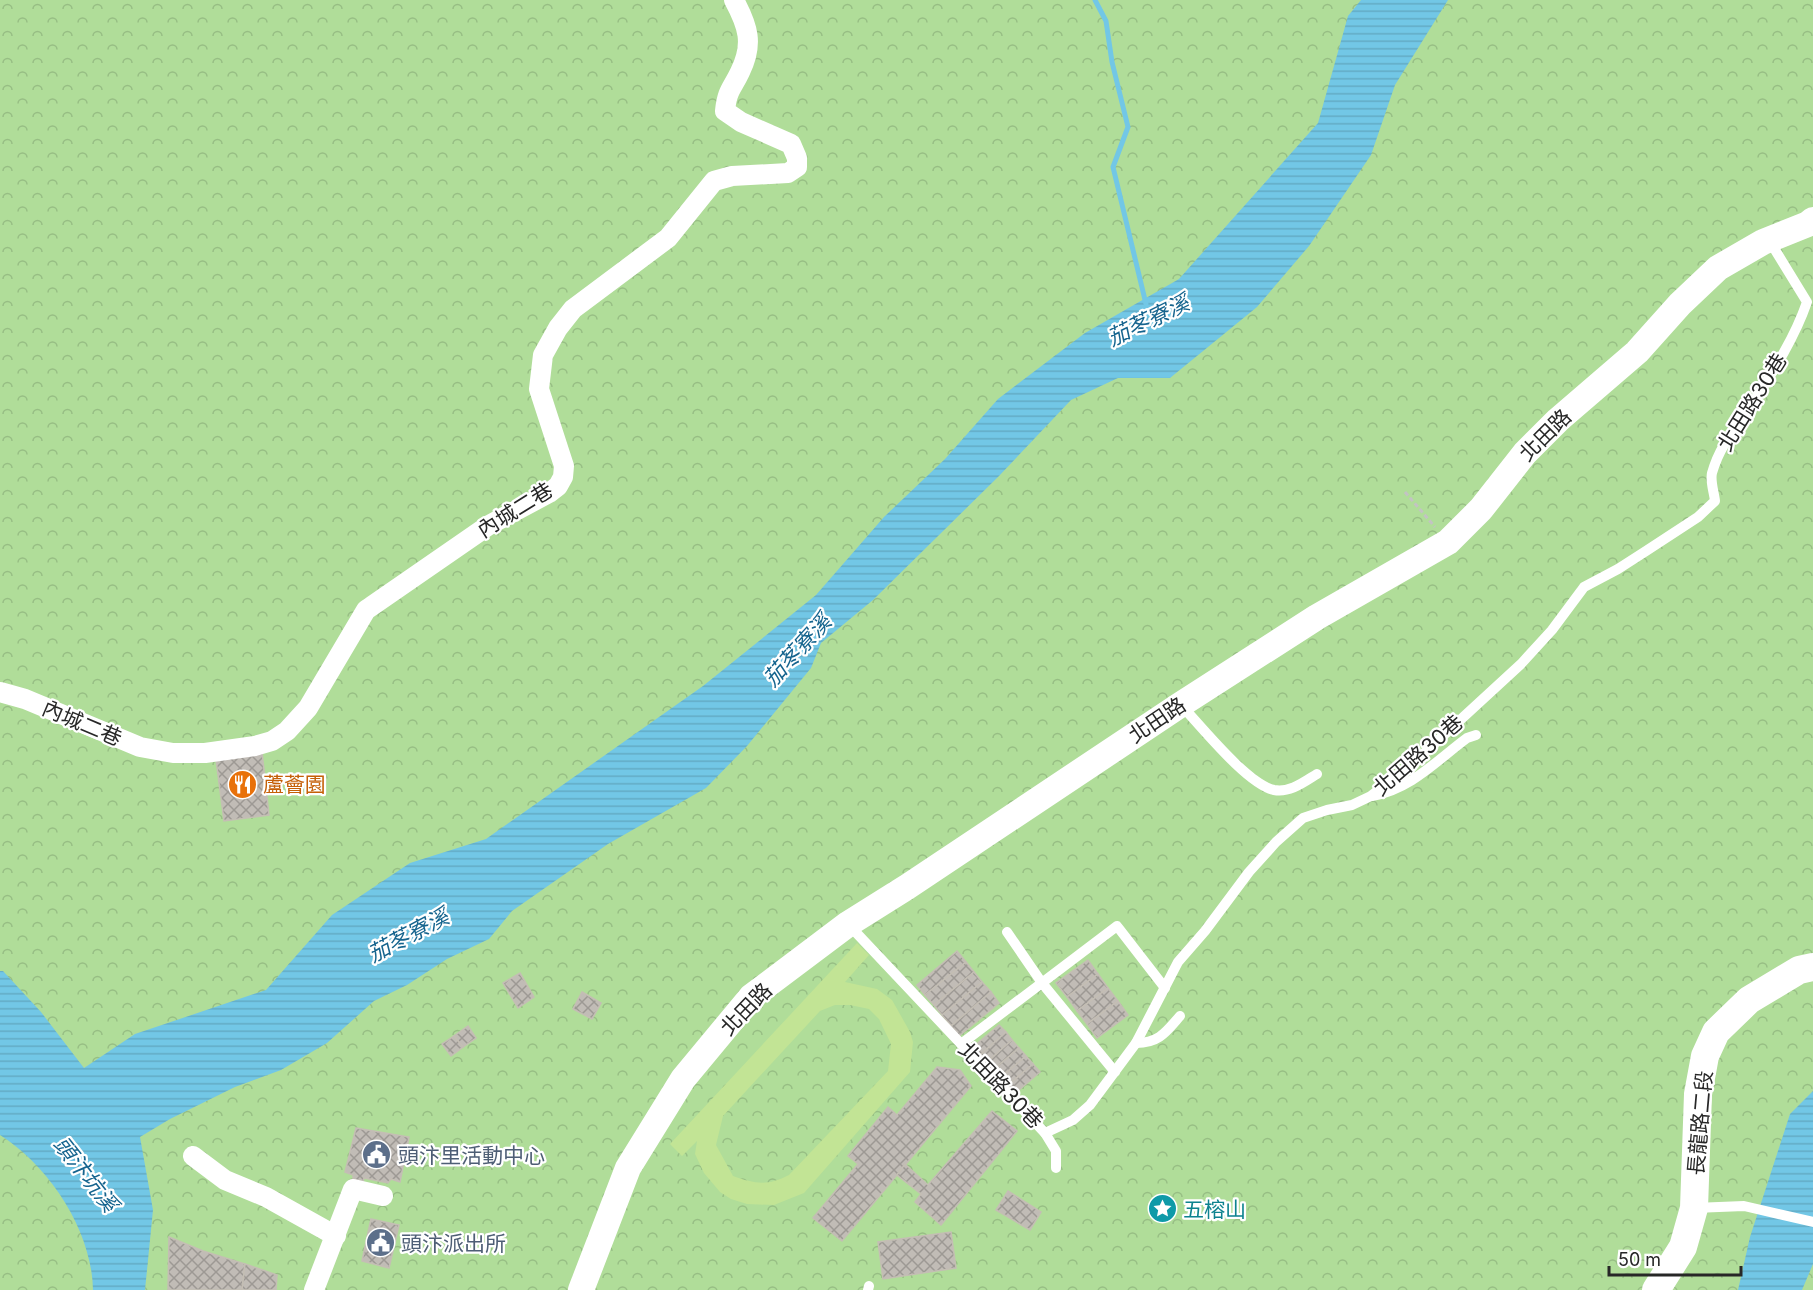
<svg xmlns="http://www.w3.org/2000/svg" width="1813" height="1290" font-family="Inter,'Noto Sans TC',sans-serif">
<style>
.forest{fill:url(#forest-crowns)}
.pitch{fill:#c2e495;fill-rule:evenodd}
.water{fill:url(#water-rules)}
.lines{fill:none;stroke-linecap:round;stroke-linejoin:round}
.stream{stroke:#72c7e6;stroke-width:5}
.building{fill:url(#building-cross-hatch);stroke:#c4beb4;stroke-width:1.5}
.path{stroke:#c3c3c3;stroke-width:3;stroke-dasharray:4.5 3;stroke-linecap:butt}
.service{stroke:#fff;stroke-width:10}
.minor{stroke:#fff;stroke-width:20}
.tertiary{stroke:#fff;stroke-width:26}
.secondary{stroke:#fff;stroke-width:28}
.labels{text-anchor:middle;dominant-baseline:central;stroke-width:4.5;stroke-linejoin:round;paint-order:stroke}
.street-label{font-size:21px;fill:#272727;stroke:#fff}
.food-label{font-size:21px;fill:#c56008;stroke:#fff;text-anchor:start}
.service-label{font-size:21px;fill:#4e5e75;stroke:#fff;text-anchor:start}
.culture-label{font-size:21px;fill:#0d838f;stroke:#fff;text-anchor:start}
.water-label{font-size:22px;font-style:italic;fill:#15648e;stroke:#fff}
</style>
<defs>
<pattern id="forest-crowns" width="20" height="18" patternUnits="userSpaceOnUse" patternTransform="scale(1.5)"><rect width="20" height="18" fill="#b0dd99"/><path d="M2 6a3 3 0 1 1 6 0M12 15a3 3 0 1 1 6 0" fill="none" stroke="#97be84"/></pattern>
<pattern id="water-rules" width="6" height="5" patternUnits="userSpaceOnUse" patternTransform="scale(1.5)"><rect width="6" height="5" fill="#72c7e6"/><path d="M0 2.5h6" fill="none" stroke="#63abc5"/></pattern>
<pattern id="building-cross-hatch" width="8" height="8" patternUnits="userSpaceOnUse" patternTransform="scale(1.5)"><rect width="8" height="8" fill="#c1bcb6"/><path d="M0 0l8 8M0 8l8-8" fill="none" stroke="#9d9994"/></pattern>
</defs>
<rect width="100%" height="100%" fill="#e9e2da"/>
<!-- forest -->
<rect class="forest" x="0" y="0" width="1813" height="1290"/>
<!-- pitch -->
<path class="pitch" d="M857,943L869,955L845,982L877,989L892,1000L910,1032L913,1042L910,1072L804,1193L774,1205L747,1204L731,1199L720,1192L704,1173L695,1154L697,1141L682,1156L670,1144ZM835,1005H850L869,1009L879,1019L891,1044L888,1071L789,1175C768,1186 755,1184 733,1176L716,1145L723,1116L820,1011Z"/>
<!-- water -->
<g class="water">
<path d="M1361,0H1448L1395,85L1371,155L1309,246L1257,307L1170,378H1118L1071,400L999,476L873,600L821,643L811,668L747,746L706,788L608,844L512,911L489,939L447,959L407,985L374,1001L327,1043L281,1070L235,1087L170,1119L140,1137L153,1210L145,1290H93C92,1230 49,1166 0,1135V971H3L41,1012L84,1068L135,1034L266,990L332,915L410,863L486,839L703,686L816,595L884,517L945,459L998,399L1085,333L1179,279L1318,123L1348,16Z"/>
<polygon points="1813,1091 1813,1264 1802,1290 1738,1290 1750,1237 1790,1114"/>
</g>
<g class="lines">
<!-- stream -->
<polyline class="stream" points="1095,0 1106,21 1112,62 1128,127 1113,167 1146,304"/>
</g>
<!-- building -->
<g class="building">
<polygon points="215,752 262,752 269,815 224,821"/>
<polygon points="957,951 966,962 925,995 917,985"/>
<polygon points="1088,960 1098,974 1067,997 1056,983"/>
<polygon points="966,962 974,972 934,1005 925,995"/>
<polygon points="974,972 982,982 942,1015 934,1005"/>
<polygon points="520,973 534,997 518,1008 503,983"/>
<polygon points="1098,974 1108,988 1077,1011 1067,997"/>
<polygon points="982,982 991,992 951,1026 942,1015"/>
<polygon points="1108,988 1118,1001 1087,1024 1077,1011"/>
<polygon points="582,992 601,1003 592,1019 573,1009"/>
<polygon points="991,992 999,1003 959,1036 951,1026"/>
<polygon points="1118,1001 1128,1015 1097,1038 1087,1024"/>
<polygon points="999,1025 1006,1032 979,1056 972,1048"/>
<polygon points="468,1026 476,1038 463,1047 454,1036"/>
<polygon points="1006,1032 1012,1040 985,1064 979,1056"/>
<polygon points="454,1036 463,1047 451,1056 442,1044"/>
<polygon points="1012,1040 1019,1048 992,1071 985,1064"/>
<polygon points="1019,1048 1026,1056 999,1079 992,1071"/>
<polygon points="1026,1056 1033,1064 1006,1087 999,1079"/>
<polygon points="1033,1064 1040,1072 1013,1095 1006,1087"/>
<polygon points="937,1067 960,1070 971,1086 842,1241 813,1218 858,1164 848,1156 888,1107 897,1115"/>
<polygon points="992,1111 1017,1131 941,1225 915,1202 921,1194 897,1175 905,1164 928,1185"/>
<polygon points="356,1128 409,1137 400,1182 391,1179 388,1183 364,1178 363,1182 353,1179 353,1175 345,1172"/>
<polygon points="1008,1191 1041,1212 1030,1230 996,1210"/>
<polygon points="371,1219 399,1225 389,1268 362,1261"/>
<polygon points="951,1232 956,1268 883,1279 878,1242"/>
<polygon points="169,1237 203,1251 245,1264 242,1290 168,1290"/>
<polygon points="245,1264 277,1275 276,1290 242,1290"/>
</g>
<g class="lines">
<!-- path -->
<polyline class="path" points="1405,492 1435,527"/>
<!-- service -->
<g class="service">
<path d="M1181,705C1201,726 1247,784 1274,790C1290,793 1304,782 1317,774"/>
<path d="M1372,796C1411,789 1436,761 1467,738L1476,735"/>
<path d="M848,924L1045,1133L1073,1120L1090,1105L1136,1043L1178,962L1205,931L1249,872L1276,842L1303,818L1327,810L1352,805L1371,796L1421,756L1521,664L1552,630L1584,587L1618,569L1646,551L1698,517L1715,501C1714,492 1710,481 1712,473C1720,444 1738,425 1754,401C1774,370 1795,337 1807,302L1769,240"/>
<polyline points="1007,932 1042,983 1115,1072"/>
<path d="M1136,1043C1159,1043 1166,1032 1180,1016"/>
<polyline points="961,1044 1117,926 1165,988"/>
<polyline points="1045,1133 1056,1151 1056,1168"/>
<polyline points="1694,1208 1744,1206 1813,1222"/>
<polyline points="868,1290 869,1286"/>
</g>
<!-- minor -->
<g class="minor">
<path d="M0,692L25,699L140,747L173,753H205L255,746L272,741L287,731L308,708L366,610L489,525L549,493L558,486L563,477L564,466L539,389L543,355L558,328L573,309L668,238L714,181L732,176L788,173L797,167V158L791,144L741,122L725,111C727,90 732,89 740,72C754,44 748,26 734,0"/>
<polyline points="193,1156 225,1180 266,1197 336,1236"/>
<polyline points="314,1290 353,1189 383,1196"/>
</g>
<!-- tertiary -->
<polyline class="tertiary" points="581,1290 628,1168 683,1079 751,997 848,924 907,887 1180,705 1317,617 1448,542 1481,509 1525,453 1558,420 1637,352 1680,304 1718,268 1763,242 1808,224 1813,220"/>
<!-- secondary -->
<polyline class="secondary" points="1656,1290 1683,1247 1694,1208 1698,1094 1705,1056 1716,1032 1749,1000 1799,970 1813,967"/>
</g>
<!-- icons -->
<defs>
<symbol id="restaurant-disc" viewBox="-11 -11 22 22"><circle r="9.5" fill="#e8710a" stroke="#fff"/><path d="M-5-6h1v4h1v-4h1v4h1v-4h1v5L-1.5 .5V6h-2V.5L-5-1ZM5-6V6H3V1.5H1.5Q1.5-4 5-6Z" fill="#fff"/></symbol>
<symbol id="civic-disc" viewBox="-11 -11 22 22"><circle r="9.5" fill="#5c6f8a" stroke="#fff"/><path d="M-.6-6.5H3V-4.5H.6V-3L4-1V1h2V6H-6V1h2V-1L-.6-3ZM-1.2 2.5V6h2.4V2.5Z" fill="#fff"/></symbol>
<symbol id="sight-disc" viewBox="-11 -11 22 22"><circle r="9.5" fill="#0f9aa8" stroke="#fff"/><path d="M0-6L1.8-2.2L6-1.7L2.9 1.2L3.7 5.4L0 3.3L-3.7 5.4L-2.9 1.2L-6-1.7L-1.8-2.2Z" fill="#fff"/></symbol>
</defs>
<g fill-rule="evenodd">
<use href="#restaurant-disc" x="226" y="768" width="33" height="33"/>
<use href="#civic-disc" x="360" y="1138" width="33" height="33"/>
<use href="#sight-disc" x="1146" y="1192" width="33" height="33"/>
<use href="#civic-disc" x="364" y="1226" width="33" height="33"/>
</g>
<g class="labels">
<!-- street labels -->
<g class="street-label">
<text transform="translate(1752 402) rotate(-58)">北田路30巷</text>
<text transform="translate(1545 435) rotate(-45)">北田路</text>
<text transform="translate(515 510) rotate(-32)">內城二巷</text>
<text transform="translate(1157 720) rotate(-34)">北田路</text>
<text transform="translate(82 723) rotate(23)">內城二巷</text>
<text transform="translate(1418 755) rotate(-41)">北田路30巷</text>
<text transform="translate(746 1009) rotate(-46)">北田路</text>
<text transform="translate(1001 1085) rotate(46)">北田路30巷</text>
<text transform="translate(1700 1123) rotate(-85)">長龍路二段</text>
</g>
<!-- food labels -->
<g class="food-label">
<text x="263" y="784">蘆薈園</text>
</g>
<!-- service labels -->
<g class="service-label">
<text x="398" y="1155">頭汴里活動中心</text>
<text x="401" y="1243">頭汴派出所</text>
</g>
<!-- culture labels -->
<g class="culture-label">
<text x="1183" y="1209">五榕山</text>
</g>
<!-- water labels -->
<g class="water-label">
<text transform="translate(1148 320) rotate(-26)">茄苳寮溪</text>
<text transform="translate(797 650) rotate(-48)">茄苳寮溪</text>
<text transform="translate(408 935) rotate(-28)">茄苳寮溪</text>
<text transform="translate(86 1174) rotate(52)">頭汴坑溪</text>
</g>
</g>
<!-- scale -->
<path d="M1609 1266v9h132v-9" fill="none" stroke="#272727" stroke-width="3"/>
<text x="1618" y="1266" font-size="18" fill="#272727" stroke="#ffffff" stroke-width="4.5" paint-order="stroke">50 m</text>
</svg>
